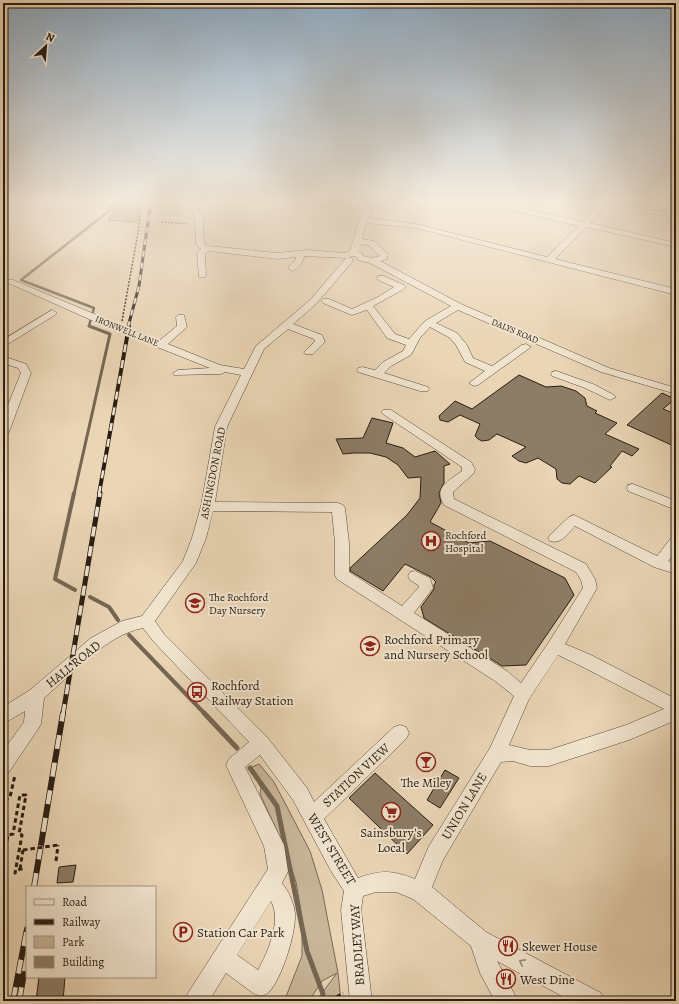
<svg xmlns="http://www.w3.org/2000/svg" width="679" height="1004" font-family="Alegreya,serif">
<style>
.green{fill:#c9b699;stroke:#786a56}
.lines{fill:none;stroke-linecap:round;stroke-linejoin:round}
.stream-far3{stroke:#756653;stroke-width:2.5}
.stream-far2{stroke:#756653;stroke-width:3}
.stream-far1{stroke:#756653;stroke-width:4}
.stream{stroke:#756653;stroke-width:5}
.building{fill:#8d7d67;stroke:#281d12}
.minor-casing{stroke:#584b3b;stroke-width:1}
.path-far1{stroke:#281d12;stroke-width:1.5;stroke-dasharray:2 1.5;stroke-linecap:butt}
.path{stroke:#281d12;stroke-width:3;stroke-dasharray:4.5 3;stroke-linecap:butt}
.minor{fill:#f1e4cf;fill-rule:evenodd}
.rail-far3-casing{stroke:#281d12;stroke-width:3}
.rail-far2-casing{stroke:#281d12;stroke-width:4}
.rail-far1-casing{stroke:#281d12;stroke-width:5}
.rail-casing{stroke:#281d12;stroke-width:6}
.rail-far3{stroke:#f1e4cf;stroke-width:2;stroke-dasharray:6;stroke-linecap:butt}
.rail-far2{stroke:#f1e4cf;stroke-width:2.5;stroke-dasharray:8;stroke-linecap:butt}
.rail-far1{stroke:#f1e4cf;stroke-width:3.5;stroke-dasharray:10;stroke-linecap:butt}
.rail{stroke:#f1e4cf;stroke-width:4.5;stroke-dasharray:14;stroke-linecap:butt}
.path-bridge{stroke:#281d12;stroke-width:3;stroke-dasharray:4.5 3;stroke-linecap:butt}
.oneway{stroke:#978a7a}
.labels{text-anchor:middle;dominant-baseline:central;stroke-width:4;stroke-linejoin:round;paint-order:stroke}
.far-street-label{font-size:9px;fill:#281d12;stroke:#f1e4cf}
.street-label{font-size:11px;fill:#281d12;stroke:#f1e4cf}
.poi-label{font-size:11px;fill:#281d12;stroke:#f1e4cf;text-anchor:start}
.near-poi-label{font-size:13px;fill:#281d12;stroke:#f1e4cf;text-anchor:start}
.near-street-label{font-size:13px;fill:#281d12;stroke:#f1e4cf}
</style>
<rect width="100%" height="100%" fill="#ead5b5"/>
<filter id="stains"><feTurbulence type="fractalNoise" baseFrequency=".005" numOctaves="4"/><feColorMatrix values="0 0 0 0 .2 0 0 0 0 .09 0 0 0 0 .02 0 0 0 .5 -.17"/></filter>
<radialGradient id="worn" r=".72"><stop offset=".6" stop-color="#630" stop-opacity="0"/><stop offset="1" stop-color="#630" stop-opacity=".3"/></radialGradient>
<!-- green -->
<g class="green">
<polygon points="120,200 140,200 137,222 108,220"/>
<polygon points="259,764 274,782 310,851 322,890 338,973 341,1001 316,1001 337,973 322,981 309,1001 291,1001 285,999 302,956 302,917 296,882 285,848 260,794 261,788 252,771 252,767"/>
</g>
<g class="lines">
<!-- stream-far3 -->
<g class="stream-far3">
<polyline points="92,315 94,308 21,280 109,211 117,200"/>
<polyline points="91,318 89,326 91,327"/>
</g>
<!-- stream-far2 -->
<polyline class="stream-far2" points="74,494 110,334 89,326"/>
<!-- stream-far1 -->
<g class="stream-far1">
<polyline points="74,493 55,579 75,590"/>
<polyline points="90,597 109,607 118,620"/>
<polyline points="129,635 205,714"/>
</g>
<!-- stream -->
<g class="stream">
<polyline points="204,713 237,748"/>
<polyline points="250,768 277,806 307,951 323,994"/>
</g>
</g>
<!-- building -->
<g class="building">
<polygon points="519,375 546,387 561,386 576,391 585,398 587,406 597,411 595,413 617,423 605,434 639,449 632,456 622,451 610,466 612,467 595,483 579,476 570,484 562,483 557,479 556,469 538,458 526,463 519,461 512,456 526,447 497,434 489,440 482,441 478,439 475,436 480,424 460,415 448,422 440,420 439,416 455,401 472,409"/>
<polygon points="662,393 675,399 663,409 676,414 676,447 627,425"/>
<polygon points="372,418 393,423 386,443 403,448 415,457 435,451 450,464 444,466 444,483 439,493 441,503 430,522 469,543 490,541 565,578 574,595 526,665 502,666 424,618 421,607 434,589 434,585 436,582 431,577 405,564 383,591 350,571 350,568 407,515 420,498 421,477 408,478 398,465 386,457 370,453 354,453 343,454 336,439 363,438"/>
<polygon points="445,770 459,778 440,808 427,800"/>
<polygon points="375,773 433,825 407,854 349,798"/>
<polygon points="76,865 73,882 57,883 59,867"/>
<polygon points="39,977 65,977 63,1001 36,1001"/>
</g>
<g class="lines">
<defs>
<g id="minor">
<path d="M189,200H197L196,204L203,217L204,244L209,246L277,253L307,250L344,253L350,251L359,220L369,200H377L368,218L416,224L547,257L579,226L475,202L471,200H484L583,222L601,200H609L590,223L676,243V247L586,227L555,259L676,289V295L416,228L366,223L362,239L374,241L388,254L387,259L380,261L461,304L609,368L676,388V394L601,372L458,310L436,323L457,333L467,345L473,358L492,366L522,345L526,344L531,347L478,385L474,386L469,383L485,371L465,362L456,345L450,338L430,327L420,338L411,355L391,366L384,373L428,387L429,389L428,391H420L358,372L357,370L358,368L362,367L375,370L383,362L403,351L406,345L387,338L367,310L352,315L349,314L323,303L321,301L323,299H329L352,309L378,297L394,287L378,280L377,278L378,276H384L404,285L406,287L404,289L373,306L395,334L409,339L425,321L451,306L370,263L358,260L357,257L352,256L348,258H352L353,260L352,262L316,304L293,324L322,335L325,342L313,354H305L304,352L315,341L314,339L288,329L264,349L227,427L215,502L338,503L343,505L345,508L349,543V572L402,606L419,587L418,585L410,580L408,576L410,572L415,571L430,578L433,588L414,613L507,671L521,683L549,642L583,588L581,580L576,572L444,505C433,487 449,481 462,471V467L383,414L381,412L383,410H391L471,462L475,469L474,473L453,492L454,499L586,564L595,579L597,588L565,644L591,655L676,699V720L629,740L549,766H530L513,761L501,762L443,860L432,887L486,932L601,993L604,1001H571L497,961L518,1001H495L480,973L471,946L413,899L396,892H376L363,896L361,910L372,1001H350L341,910L344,891L331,871L293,800L260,755L245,767L284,845L288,871L282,883C289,892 294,903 295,914C296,933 282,978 269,992C267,994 264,995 261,996L253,993L226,973L209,1001H185L188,993L268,869L264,846L226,765L229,759L249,742L154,642L143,628C106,635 72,674 44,698L41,724L38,729L9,772L3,774V751L24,722L25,711L3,724V707L30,690L91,638L122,621L142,616L183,561L192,538L201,506L215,427L241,375L225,372L221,374L174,375L173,373L178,370L210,368L109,328L6,282L7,280H13L159,341L177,326L176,317L178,315H184L187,327L168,344L220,365L244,369L256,346L310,300L346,258L304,256C304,262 298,269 292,271L288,268L296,259V257L277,259L209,251L205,254L206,275L205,277H199L197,253L201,249L196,245L195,217L188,204ZM361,244L368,245L380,256L372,258L363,256L362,253L358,252ZM213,511L332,512L335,543V575L337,579L495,681L514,696L490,748L429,846L415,879C391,870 382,870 358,878L324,819L406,739L409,733L406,727L400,725L394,727L314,802L307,788L267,737L164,634L155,621L196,563L206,538ZM558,655L579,665L664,709L626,725L549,750H530L509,745L529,699ZM271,901C282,920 268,952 258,970L237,955Z"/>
<path d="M449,200H469C463,204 444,207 438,203L439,201Z"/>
<polygon points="645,209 676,213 676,217 645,213"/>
<polygon points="52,310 57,313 55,315 3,347 3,340"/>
<polygon points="3,356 26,364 31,373 9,432 7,435 3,436 3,417 21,373 18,368 3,363"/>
<polygon points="556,371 593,384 614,395 616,397 610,400 585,388 552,376 551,374 552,372"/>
<polygon points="633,484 676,501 676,510 628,491 627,488 628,485"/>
<path d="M574,515L657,556L671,538L676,536V551L668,561L676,563V574L654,567L575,526C568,533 561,545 550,541L548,538L550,535L569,517Z"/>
</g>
</defs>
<!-- minor casing -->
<use href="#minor" class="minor-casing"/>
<!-- path-far1 -->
<g class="path-far1">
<polyline points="633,200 650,203"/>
<polyline points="161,222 189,224"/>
<polyline points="122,321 138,233 142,200"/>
</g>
<!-- path -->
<g class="path">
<polyline points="3,808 5,800 10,797 15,775"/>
<polyline points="56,861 58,845"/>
<polyline points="3,863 8,835 13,834 20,795 26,795 19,834 22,835 15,873 20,869 25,869"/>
<polyline points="20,869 23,850"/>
<polyline points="330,1001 343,993"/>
</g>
<!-- minor -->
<use href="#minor" class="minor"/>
<defs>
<polyline id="rail-far3" points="128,327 139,286 151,200"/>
<polyline id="rail-far2" points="99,494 129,326"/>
<polyline id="rail-far1" points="63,714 100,493"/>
<g id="rail">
<polyline points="34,887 63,713"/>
<polyline points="13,1001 27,929"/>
<polyline points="19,1001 24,974"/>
</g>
</defs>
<!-- rail-far3 casing -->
<use href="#rail-far3" class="rail-far3-casing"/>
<!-- rail-far2 casing -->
<use href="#rail-far2" class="rail-far2-casing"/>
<!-- rail-far1 casing -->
<use href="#rail-far1" class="rail-far1-casing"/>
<!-- rail casing -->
<use href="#rail" class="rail-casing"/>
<!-- rail-far3 -->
<use href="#rail-far3" class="rail-far3"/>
<!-- rail-far2 -->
<use href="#rail-far2" class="rail-far2"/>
<!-- rail-far1 -->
<use href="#rail-far1" class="rail-far1"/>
<!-- rail -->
<use href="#rail" class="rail"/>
<!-- path-bridge -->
<polyline class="path-bridge" points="23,850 58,845"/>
</g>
<!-- one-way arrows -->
<defs><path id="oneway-chevron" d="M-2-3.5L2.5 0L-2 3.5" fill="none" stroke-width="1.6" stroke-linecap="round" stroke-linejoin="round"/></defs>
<use class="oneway" href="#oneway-chevron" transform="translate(522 962) rotate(-152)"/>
<!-- sky -->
<linearGradient id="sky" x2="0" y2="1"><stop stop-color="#8ea8be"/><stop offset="0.59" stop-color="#f6ecde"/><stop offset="1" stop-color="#f6ecde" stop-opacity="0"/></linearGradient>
<rect width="679" height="340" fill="url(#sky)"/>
<!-- icons -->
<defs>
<symbol id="hospital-ring" viewBox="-11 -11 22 22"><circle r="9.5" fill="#f1e4cf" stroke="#8f2418" stroke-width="1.5"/><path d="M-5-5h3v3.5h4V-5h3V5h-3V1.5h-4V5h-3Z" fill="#8f2418"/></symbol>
<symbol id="school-ring" viewBox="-11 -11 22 22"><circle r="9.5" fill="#f1e4cf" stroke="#8f2418" stroke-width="1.5"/><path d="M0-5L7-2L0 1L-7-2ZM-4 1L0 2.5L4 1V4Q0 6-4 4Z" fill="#8f2418"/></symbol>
<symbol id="bus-ring" viewBox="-11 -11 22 22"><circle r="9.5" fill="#f1e4cf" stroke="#8f2418" stroke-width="1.5"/><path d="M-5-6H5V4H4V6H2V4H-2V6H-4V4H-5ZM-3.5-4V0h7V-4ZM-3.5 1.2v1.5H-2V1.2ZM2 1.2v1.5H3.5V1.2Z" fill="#8f2418"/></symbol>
<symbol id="bar-ring" viewBox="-11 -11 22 22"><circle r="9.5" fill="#f1e4cf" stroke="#8f2418" stroke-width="1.5"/><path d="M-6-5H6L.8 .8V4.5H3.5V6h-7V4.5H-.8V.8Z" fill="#8f2418"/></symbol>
<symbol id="supermarket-ring" viewBox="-11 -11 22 22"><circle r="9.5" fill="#f1e4cf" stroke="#8f2418" stroke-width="1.5"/><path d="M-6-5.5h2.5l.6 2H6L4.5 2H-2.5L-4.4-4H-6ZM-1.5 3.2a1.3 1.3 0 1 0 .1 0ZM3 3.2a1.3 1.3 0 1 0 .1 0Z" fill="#8f2418"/></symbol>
<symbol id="parking-ring" viewBox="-11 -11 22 22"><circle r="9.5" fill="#f1e4cf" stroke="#8f2418" stroke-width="1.5"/><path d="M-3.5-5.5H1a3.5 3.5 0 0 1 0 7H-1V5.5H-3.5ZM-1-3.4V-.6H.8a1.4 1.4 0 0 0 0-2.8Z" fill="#8f2418"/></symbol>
<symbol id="restaurant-ring" viewBox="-11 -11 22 22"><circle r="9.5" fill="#f1e4cf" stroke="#8f2418" stroke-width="1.5"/><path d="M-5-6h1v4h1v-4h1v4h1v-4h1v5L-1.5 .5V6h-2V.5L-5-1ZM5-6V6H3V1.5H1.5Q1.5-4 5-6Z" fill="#8f2418"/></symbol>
</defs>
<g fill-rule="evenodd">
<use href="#hospital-ring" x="420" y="530" width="22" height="22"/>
<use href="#school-ring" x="184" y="592" width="22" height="22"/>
<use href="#school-ring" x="359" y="635" width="22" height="22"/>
<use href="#bus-ring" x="186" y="681" width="22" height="22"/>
<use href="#bar-ring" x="415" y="751" width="22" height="22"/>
<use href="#supermarket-ring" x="380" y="801" width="22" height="22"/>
<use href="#parking-ring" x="172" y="921" width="22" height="22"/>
<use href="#restaurant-ring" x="497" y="935" width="22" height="22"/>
<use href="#restaurant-ring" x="495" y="968" width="22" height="22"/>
</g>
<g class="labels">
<!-- far-street labels -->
<g class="far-street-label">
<text transform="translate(127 331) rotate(22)">IRONWELL LANE</text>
<text transform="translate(515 331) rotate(23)">DALYS ROAD</text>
</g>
<!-- street labels -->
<g class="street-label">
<text transform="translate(213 473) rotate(-79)">ASHINGDON ROAD</text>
</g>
<!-- poi labels -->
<g class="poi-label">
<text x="445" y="535">Rochford<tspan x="445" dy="13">Hospital</tspan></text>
<text x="209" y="597">The Rochford<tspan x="209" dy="13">Day Nursery</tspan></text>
</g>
<!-- near-poi labels -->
<g class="near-poi-label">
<text x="384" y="639">Rochford Primary<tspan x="384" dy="15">and Nursery School</tspan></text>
<text x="211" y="685">Rochford<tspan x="211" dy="15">Railway Station</tspan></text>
<text x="426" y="782" text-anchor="middle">The Miley</text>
<text x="391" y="832" text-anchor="middle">Sainsbury's<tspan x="391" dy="15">Local</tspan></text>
<text x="197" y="932">Station Car Park</text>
<text x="522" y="946">Skewer House</text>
<text x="520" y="979">West Dine</text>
</g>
<!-- near-street labels -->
<g class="near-street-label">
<text transform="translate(73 664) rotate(-39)">HALL ROAD</text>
<text transform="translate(356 775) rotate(-43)">STATION VIEW</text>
<text transform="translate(464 806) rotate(-59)">UNION LANE</text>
<text transform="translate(332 849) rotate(59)">WEST STREET</text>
<text transform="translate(357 945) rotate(-94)">BRADLEY WAY</text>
</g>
</g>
<!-- margin -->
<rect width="679" height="1004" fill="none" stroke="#ead5b5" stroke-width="16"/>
<rect x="4" y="4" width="671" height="996" fill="none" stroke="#281d12" stroke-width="2"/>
<rect x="8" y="8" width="663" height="988" fill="none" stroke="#281d12"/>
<!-- legend -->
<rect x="26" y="886" width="130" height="92" fill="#f1e4cf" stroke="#a19483"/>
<rect x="34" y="899" width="20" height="6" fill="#f1e4cf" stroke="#a19483"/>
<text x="62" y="906" font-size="12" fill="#281d12">Road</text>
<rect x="34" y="919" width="20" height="6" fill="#281d12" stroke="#a19483"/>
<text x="62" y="926" font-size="12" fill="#281d12">Railway</text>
<rect x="34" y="936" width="20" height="12" fill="#c9b699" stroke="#a19483"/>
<text x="62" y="946" font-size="12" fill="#281d12">Park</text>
<rect x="34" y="956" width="20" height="12" fill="#8d7d67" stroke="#a19483"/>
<text x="62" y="966" font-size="12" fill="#281d12">Building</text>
<!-- north arrow -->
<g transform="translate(46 46) rotate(26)" stroke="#f1e4cf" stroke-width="3" paint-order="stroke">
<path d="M0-3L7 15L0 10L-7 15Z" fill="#281d12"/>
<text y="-6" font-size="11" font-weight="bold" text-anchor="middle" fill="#281d12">N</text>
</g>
<rect width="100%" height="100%" filter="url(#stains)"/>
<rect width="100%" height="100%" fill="url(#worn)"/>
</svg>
